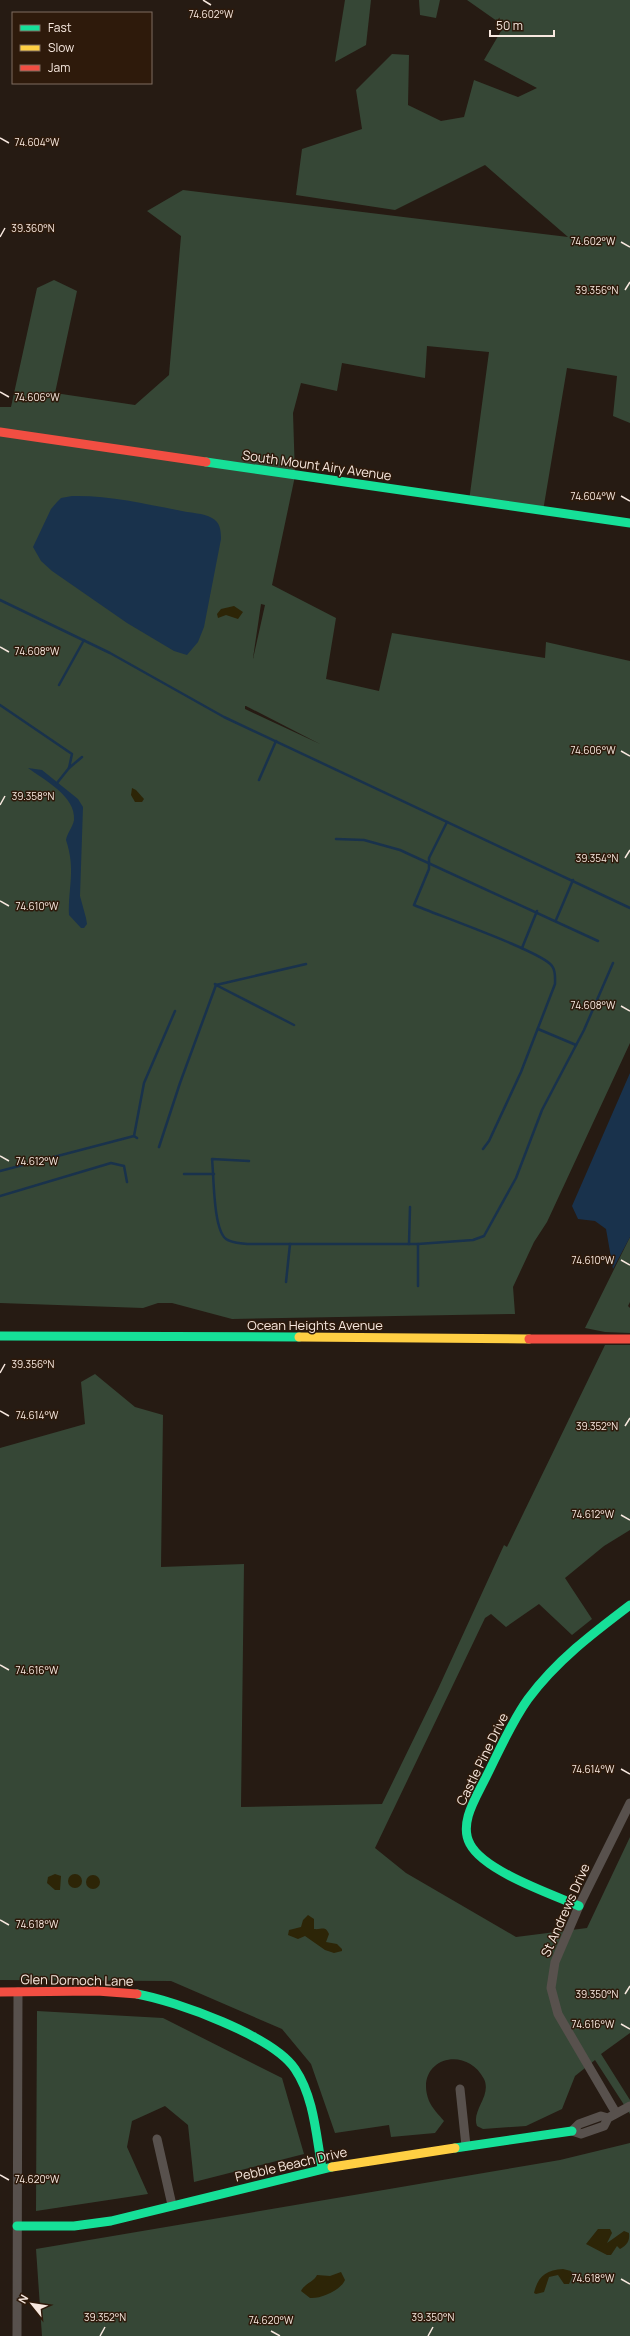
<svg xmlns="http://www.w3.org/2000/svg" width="630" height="2336" font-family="Manrope,sans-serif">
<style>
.green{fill:#364736;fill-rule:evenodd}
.sand{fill:#2d2507}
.water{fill:#19324c}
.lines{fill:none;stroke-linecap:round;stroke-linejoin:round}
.stream{stroke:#19324c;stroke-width:2.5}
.street{stroke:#58514d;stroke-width:9}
.fast{stroke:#16e098;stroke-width:9}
.slow{stroke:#ffcf43;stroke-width:9}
.jam{stroke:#f24e42;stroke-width:9}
.ticks{fill:none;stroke:#f7e8df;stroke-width:1.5}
.labels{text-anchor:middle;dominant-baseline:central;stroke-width:3;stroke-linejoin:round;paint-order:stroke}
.street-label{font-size:13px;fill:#f7e8df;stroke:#2e1a0b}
.ticks-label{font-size:10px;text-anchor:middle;fill:#f7e8df;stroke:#2e1a0b;stroke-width:3;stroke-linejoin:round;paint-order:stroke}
</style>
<rect width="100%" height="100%" fill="#261b13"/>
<!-- green -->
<g class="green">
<polygon points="345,0 371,0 366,45 335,62"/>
<polygon points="419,0 440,0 436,18 420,15"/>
<path d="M467,0H630V423L613,416L617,376L567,368L543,511L469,501L489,352L427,346L425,378L342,363L337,391L301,383L293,413L295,476L272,585L336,618L326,679L379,691L392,633L545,658L546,642L630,661V1043L547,1222L534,1242L513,1287L515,1314L232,1319L172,1303H158L143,1308L0,1303V407H11L37,288L54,280L77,291L55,393L135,405L169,375L181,236L147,211L183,190L568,237L485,165L395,210L296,195L302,149L362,129L356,90L392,54L409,55L408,105L441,121L464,117L474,80L518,97L537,88L484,60L504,26ZM261,604L265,605L253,659V658ZM245,706H246L320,744L245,709Z"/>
<polygon points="630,1237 630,1302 628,1306 630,1308 630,1333 605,1332 585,1328"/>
<path d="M605,1345H630V1530L604,1546L565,1578L592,1619L572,1635L539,1604L506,1627L491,1614L485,1618L375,1848L406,1873L516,1937L587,1928L630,1837V2033L601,2054L630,2100V2114L595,2060L575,2076L562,2109L526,2126L483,2129L477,2126C471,2110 492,2096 484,2079C465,2043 413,2060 429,2101C432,2108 439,2115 444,2121L435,2133L391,2137L389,2125L335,2133L311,2064L282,2029L171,1981L0,1980V1448L85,1424L81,1382L95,1374L135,1407L163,1415L161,1567L244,1564L241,1807L382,1804L438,1689L504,1545L507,1547Z"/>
<polygon points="37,2011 163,2018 282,2078 304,2154 194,2182 188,2125 165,2106 132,2121 127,2147 148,2194 36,2211"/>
<polygon points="630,2143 630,2336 42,2336 36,2249 560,2160"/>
</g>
<!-- sand -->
<g class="sand">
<polygon points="234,606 243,612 238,619 226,615 218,618 217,614 221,609"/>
<polygon points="132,788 136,790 144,799 142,802 135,802 131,795"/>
<polygon points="55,1874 61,1876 60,1890 55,1890 47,1883 48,1877"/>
<circle cx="75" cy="1881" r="7"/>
<circle cx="93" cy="1882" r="7"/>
<path d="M308,1915L314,1919V1929C322,1930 325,1925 329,1934L326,1942L337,1944L342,1949V1951L334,1953L325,1950L305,1936L298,1939L288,1935L289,1930L301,1927L303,1920Z"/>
<path d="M598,2229H610L612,2233L607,2243L624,2231L629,2233C630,2241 627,2245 620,2249L617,2246L611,2255H607L586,2244Z"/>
<path d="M563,2269L571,2271L573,2275L569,2284H564L558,2275L549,2277L544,2292L536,2294L534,2293C538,2276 546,2270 563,2269Z"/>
<path d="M341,2272L345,2280C341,2290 321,2299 310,2298L301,2291C305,2283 314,2282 317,2275L330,2276Z"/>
</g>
<!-- water -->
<g class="water">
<path d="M72,496C108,495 146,504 182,511C191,513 203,513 212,518C220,522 221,530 221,539L204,627L198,642L187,655L174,651L127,623L52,571L41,561L33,547L51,509L57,502L61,498Z"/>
<path d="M28,768L42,770L78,799L83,807L80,896L86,918L87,924L84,928H81L69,915C68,887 76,870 66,840C67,833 73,827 74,820C76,796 44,780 28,768Z"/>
<polygon points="630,1073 630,1237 613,1269 606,1229 595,1221 578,1219 572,1206"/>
</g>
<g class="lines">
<!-- stream -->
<g class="stream">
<polyline points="0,600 110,653 224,717 630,908"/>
<polyline points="59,685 84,640"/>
<polyline points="0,705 72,754 69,768 57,783"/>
<polyline points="69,768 82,757"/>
<polyline points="259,780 276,741"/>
<path d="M447,822L429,858V869L414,905C437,915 543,952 552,966C556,971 555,979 555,984L521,1072L489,1141L483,1149"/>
<polyline points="336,839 364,840 400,850 598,941"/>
<polyline points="556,920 573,880"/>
<polyline points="522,948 537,911"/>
<polyline points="216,985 306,964"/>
<polyline points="216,985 294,1025"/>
<polyline points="538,1029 576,1045"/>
<polyline points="137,1138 134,1136 144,1083 175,1011"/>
<polyline points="159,1147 180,1083 216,985 215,984"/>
<path d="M249,1161L212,1159C214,1176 213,1229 226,1239C231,1243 240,1243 247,1244H418L473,1240L484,1236L516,1178L542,1110L584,1030L613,963"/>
<polyline points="0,1171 134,1136"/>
<polyline points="184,1174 214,1174"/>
<polyline points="0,1196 111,1163 124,1166 127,1182"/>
<polyline points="409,1244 410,1207"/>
<polyline points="418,1244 418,1286"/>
<polyline points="286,1282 290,1244"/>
</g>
<!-- street -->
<g class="street">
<polyline points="460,2089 466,2146"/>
<polyline points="616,2113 558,2014 551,1988 555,1962 579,1906 630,1803"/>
<polyline points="608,2118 601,2116 579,2124 572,2131 581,2134 604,2126 608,2118 630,2106"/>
<polyline points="157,2139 172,2205"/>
<polyline points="17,2336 18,1992"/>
</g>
<!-- fast -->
<g class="fast">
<polyline points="206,462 630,523"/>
<polyline points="0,1336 299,1337"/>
<path d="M579,1906C551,1894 484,1871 470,1844C459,1824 475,1799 484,1781C498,1754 510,1724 528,1699C556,1661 593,1633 630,1605"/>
<path d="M137,1994C176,2001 273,2036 295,2069C314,2097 316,2135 322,2168"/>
<polyline points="455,2148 572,2131"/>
<polyline points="17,2226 74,2226 111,2221 332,2167"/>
</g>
<!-- slow -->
<g class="slow">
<polyline points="299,1337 529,1339"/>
<polyline points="332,2167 455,2148"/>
</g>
<!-- jam -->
<g class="jam">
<polyline points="0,432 206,462"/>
<polyline points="529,1339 630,1339"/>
<polyline points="0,1992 97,1991 137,1994"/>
</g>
</g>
<!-- ticks -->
<path class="ticks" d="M203,0L211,5M0,138L9,143M0,237L5,228M621,242L630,247M625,290L630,282M0,392L9,397M621,496L630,501M0,647L9,652M621,751L630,756M0,805L5,796M625,858L630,850M0,901L9,906M621,1006L630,1011M0,1156L9,1161M621,1260L630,1265M0,1373L5,1364M0,1411L9,1416M625,1426L630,1418M621,1515L630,1520M0,1665L9,1670M621,1769L630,1774M0,1920L9,1925M625,1994L630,1986M621,2024L630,2029M0,2175L9,2180M621,2279L630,2284M271,2331L280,2336M100,2336L105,2327M428,2336L433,2327"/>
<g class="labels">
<!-- street labels -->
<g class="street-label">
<text transform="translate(317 465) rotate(8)">South Mount Airy Avenue</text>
<text x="315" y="1325">Ocean Heights Avenue</text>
<text transform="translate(482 1759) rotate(-64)">Castle Pine Drive</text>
<text transform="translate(565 1910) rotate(-66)">St Andrews Drive</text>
<text transform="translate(77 1980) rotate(1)">Glen Dornoch Lane</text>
<text transform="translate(291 2164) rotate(-13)">Pebble Beach Drive</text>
</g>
</g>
<g class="ticks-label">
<text x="211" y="18">74.602°W</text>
<text x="37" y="146">74.604°W</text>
<text x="33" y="232">39.360°N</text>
<text x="593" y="245">74.602°W</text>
<text x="597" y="294">39.356°N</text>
<text x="37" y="401">74.606°W</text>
<text x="593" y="500">74.604°W</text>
<text x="37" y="655">74.608°W</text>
<text x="593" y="754">74.606°W</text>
<text x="33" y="800">39.358°N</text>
<text x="597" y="862">39.354°N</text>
<text x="37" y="910">74.610°W</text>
<text x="593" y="1009">74.608°W</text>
<text x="37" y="1165">74.612°W</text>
<text x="593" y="1264">74.610°W</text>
<text x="33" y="1368">39.356°N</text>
<text x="37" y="1419">74.614°W</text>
<text x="597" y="1430">39.352°N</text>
<text x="593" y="1518">74.612°W</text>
<text x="37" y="1674">74.616°W</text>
<text x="593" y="1773">74.614°W</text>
<text x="37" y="1928">74.618°W</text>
<text x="597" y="1998">39.350°N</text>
<text x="593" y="2028">74.616°W</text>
<text x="37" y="2183">74.620°W</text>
<text x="593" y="2282">74.618°W</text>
<text x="105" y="2321">39.352°N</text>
<text x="433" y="2321">39.350°N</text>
<text x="271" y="2324">74.620°W</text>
</g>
<!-- legend -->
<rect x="12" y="12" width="140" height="72" fill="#2e1a0b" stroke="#7e6c60"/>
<rect x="20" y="25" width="20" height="6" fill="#16e098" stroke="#7e6c60"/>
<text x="48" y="32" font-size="12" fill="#f7e8df">Fast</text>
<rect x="20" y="45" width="20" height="6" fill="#ffcf43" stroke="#7e6c60"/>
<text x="48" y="52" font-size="12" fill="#f7e8df">Slow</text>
<rect x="20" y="65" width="20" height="6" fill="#f24e42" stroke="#7e6c60"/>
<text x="48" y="72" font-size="12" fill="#f7e8df">Jam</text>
<!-- north arrow -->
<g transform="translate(32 2304) rotate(300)" stroke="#2e1a0b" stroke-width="3" paint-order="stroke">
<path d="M0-3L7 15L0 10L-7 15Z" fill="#f7e8df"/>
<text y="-6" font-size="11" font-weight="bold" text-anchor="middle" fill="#f7e8df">N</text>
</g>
<!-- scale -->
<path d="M490 30v6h64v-6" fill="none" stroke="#f7e8df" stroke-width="2"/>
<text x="496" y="30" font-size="12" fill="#f7e8df" stroke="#2e1a0b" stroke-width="3" paint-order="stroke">50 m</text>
</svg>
